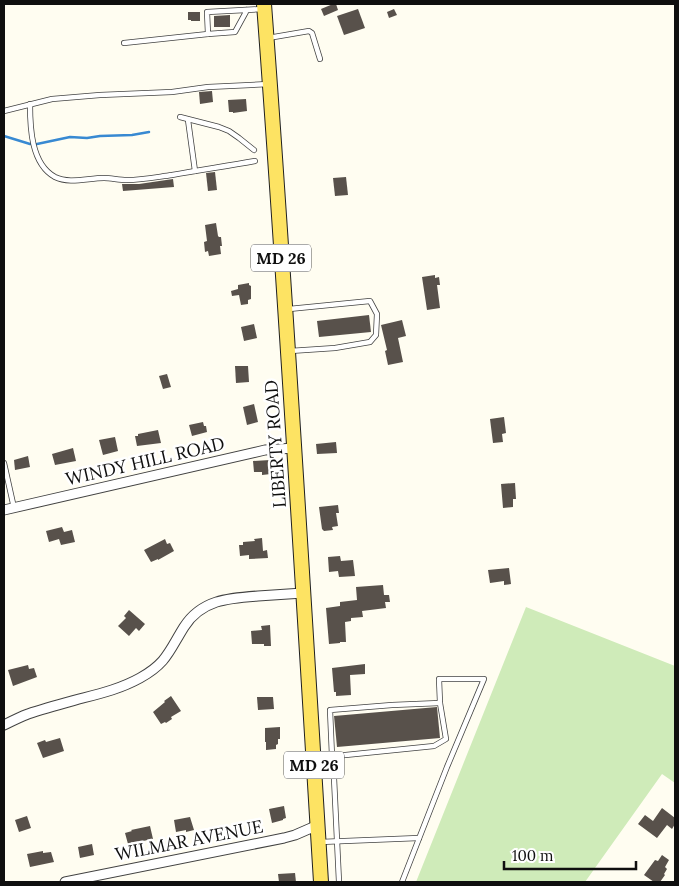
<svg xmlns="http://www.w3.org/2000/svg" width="679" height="886" font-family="Lora,serif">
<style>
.green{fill:#cfebb9}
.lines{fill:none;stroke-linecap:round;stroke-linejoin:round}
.stream{stroke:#3889d2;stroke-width:2.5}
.building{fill:#58514b}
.lane-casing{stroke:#424242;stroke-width:6}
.street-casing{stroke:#424242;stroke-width:11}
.primary-casing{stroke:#202020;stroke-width:16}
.lane{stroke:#fff;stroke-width:4.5}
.street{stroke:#fff;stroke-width:9}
.primary{stroke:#fde363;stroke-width:14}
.labels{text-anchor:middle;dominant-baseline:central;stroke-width:5;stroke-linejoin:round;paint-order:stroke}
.shield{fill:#fff;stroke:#575757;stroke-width:1}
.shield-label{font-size:16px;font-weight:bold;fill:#0f0f0f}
.street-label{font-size:18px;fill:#0f0f0f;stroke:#fff}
</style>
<rect width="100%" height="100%" fill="#fffdf1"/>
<!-- green -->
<polygon class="green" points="526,607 675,666 675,783 662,774 585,882 416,882"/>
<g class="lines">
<!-- stream -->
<g class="stream">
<polyline points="4,136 30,144"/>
<polyline points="37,144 70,137 87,138 100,136 132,135 149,132"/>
</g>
</g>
<!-- building -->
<g class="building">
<polygon points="333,4 336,4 338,10 324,16 321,9"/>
<polygon points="358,9 365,28 344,35 337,16"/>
<polygon points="394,9 397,15 389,18 387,12"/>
<polygon points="188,12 200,12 200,21 191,21 191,20 188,20"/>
<polygon points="230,15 230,27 214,27 214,16"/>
<polygon points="212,91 213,102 200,104 199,92"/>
<polygon points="246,99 247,111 233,113 233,112 229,112 228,100"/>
<polygon points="215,172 217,190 208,191 206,173"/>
<polygon points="346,177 348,195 335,196 333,178"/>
<polygon points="173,179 174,187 123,191 122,184 139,184"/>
<polygon points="216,223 218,236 219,237 221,237 222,246 220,246 221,254 209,256 208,251 205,252 204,242 207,241 205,225"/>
<polygon points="435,275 435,278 439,277 440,285 437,285 440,308 427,310 422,277"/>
<polygon points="249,283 249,285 251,286 251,299 248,300 248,304 241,305 239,295 232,296 231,291 238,289 238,285"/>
<polygon points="369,315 371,332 319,337 317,321"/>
<polygon points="402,320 406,336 398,338 403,362 388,365 385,351 387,350 381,325"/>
<polygon points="254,324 257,338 244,341 241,327"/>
<polygon points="235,366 248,366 249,382 236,383"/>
<polygon points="167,374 171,387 163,389 159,376"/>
<polygon points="254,404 258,422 247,425 243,407"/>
<polygon points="504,417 506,433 502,434 503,442 493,443 490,419"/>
<polygon points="203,422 204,426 206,426 207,432 192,436 189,425"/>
<polygon points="158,430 161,443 137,446 135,436 138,436 138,434"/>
<polygon points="115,437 118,451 103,455 99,440"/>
<polygon points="336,442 337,453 317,454 316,444"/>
<polygon points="73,448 76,461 55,465 52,454"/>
<polygon points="28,456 30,467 15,470 14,460"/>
<polygon points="270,460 271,474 262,475 262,472 254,472 253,461"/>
<polygon points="515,483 516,499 513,499 513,507 503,508 501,484"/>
<polygon points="338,505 339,513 336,513 338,526 332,527 333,530 324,531 322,529 319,507"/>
<polygon points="62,527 64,532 72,530 75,542 61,545 59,539 49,542 46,531"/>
<polygon points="262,538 263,551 267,550 268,558 249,559 249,555 240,556 239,545 243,545 243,542 255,541 254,539"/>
<polygon points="165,539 167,544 170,543 174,551 158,560 158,559 151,562 144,550"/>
<polygon points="340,556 341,561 353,560 355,576 339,577 338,571 329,572 328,557"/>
<polygon points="509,568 511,584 504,585 504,581 490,583 488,570"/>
<polygon points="383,585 384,595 389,595 390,602 385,602 386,608 362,611 363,617 351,618 351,621 345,622 346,642 340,642 340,643 329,644 326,608 340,606 340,602 357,600 356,587"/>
<polygon points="129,610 145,624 139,631 136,628 129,636 118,626 126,618 124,616"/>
<polygon points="270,625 271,646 264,646 264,644 252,644 251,631 262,630 261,626"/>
<polygon points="365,664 365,674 350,675 351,695 336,696 336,692 334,692 332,668"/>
<polygon points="28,665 29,669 34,668 37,677 13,686 8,670"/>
<polygon points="171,696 181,711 171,717 172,719 166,723 165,722 161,724 153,712 165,702 164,701"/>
<polygon points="257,697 273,697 274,709 258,710"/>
<polygon points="437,707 440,738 337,747 334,716"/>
<polygon points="280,727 280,739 278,739 278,744 276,745 276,749 266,750 266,742 265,742 265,728"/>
<polygon points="60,738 64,751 43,758 37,743 45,740 46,742"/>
<polygon points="284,806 286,818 283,819 283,820 272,823 269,809"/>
<polygon points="662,808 675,818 675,824 672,829 667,825 657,838 638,824 645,815 653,821"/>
<polygon points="27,816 31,828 19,832 15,820"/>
<polygon points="190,817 194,830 186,832 186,830 176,832 174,820"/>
<polygon points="150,826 153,839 128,844 125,833 132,831 131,830"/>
<polygon points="92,844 94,855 80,858 78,847"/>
<polygon points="43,851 43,853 51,852 54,862 30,867 27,854"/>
<polygon points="662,855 669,860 665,867 667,869 664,874 665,875 660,882 654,882 644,875 655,860 658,861"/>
<polygon points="295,873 296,882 279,882 278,874"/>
</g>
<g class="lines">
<defs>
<g id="lane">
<polyline points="247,10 235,32 208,34 207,12 263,9"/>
<polyline points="268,38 309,31 312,33 320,59"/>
<polyline points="124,43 208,34"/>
<path d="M30,104C30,127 31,164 55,177C69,184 88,178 104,178C111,178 119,180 127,180C142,180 157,177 172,175C200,170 227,166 255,161"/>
<polyline points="4,111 52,99 100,95 172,92 208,87 269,84"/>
<polyline points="180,117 219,127 229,131 239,138 254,150"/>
<polyline points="188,120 195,171"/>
<polyline points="289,309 370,301 377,314 376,335 370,342 335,348 290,351"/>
<polyline points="4,463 14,508"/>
<polyline points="332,756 330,710 392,705 440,703"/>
<polyline points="316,758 434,746 446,739 440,703 439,679 484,679 447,767 402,882"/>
<polyline points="334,778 339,882"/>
<polyline points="320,842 419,838"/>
</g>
<g id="street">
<polyline points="4,510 265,450 294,448"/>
<path d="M4,725C12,721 20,717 28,714C46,708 65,703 83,698C103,693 122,688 140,678C167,663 169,651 184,627C201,600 228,598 258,596C273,595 288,594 303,593"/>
<polyline points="65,882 284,838 295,835 318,825"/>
</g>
<path id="primary" d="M264,4C286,296 303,589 321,882"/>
</defs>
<!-- lane casing -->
<use href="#lane" class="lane-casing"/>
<!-- street casing -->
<use href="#street" class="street-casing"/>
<!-- primary casing -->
<use href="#primary" class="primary-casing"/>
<!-- lane -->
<use href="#lane" class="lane"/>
<!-- street -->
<use href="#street" class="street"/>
<!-- primary -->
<use href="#primary" class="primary"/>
</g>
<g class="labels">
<!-- shield labels -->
<g class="shield">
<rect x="251" y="244.5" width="60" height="27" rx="4"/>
<rect x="284" y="751.5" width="60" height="27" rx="4"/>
</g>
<g class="shield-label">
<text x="281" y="258">MD 26</text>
<text x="314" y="765">MD 26</text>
</g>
<!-- street labels -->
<g class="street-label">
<text transform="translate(275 444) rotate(-94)">LIBERTY ROAD</text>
<text transform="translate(145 461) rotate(-13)">WINDY HILL ROAD</text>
<text transform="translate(189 840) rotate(-11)">WILMAR AVENUE</text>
</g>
</g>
<!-- border -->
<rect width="679" height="886" fill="none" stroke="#0f0f0f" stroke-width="10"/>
<!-- scale -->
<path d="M504 861v8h132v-8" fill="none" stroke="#0f0f0f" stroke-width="2.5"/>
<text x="512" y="861" font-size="15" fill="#0f0f0f" stroke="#ffffff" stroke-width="4" paint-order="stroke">100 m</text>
</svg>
